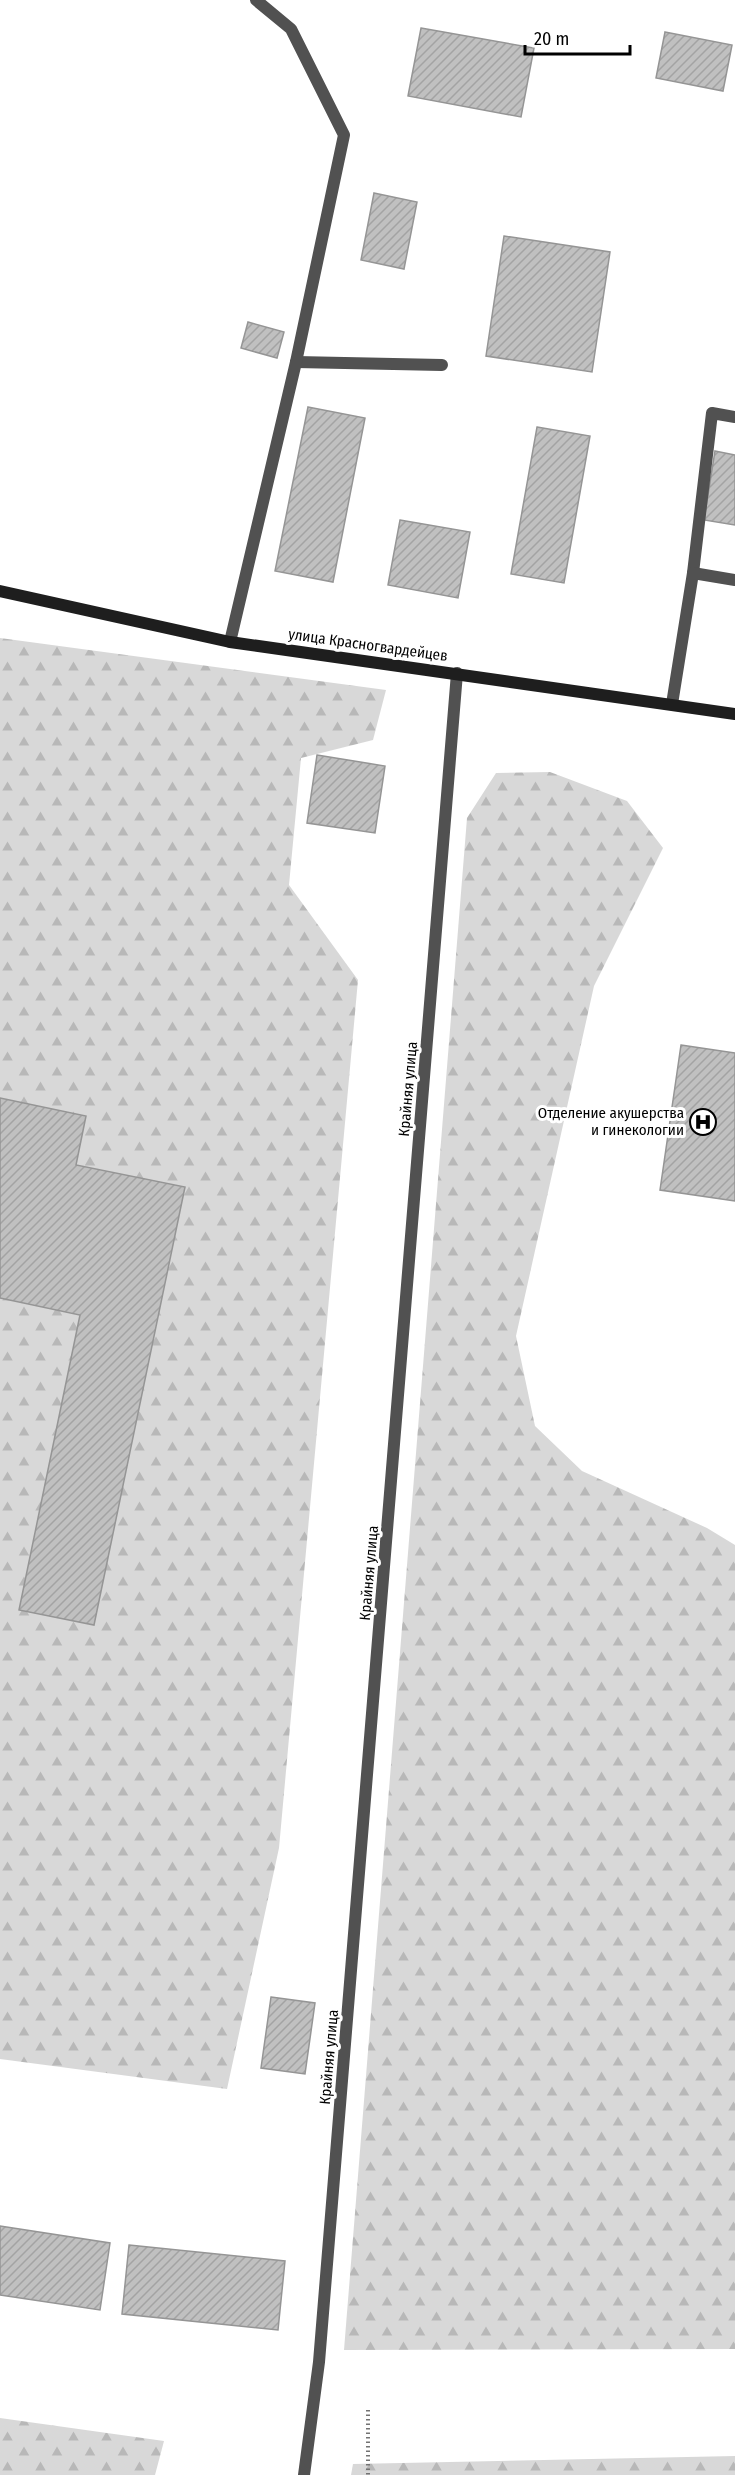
<svg xmlns="http://www.w3.org/2000/svg" width="735" height="2475" font-family="'Fira Sans Condensed',sans-serif">
<style>
.forest{fill:url(#forest-firs)}
.building{fill:url(#building-hatch);stroke:#959595;stroke-width:1.5}
.lines{fill:none;stroke-linecap:round;stroke-linejoin:round}
.path{stroke:#737373;stroke-width:4;stroke-dasharray:1.5 3;stroke-linecap:butt}
.lane{stroke:#515151;stroke-width:12}
.street{stroke:#515151;stroke-width:12}
.secondary{stroke:#1e1e1e;stroke-width:12}
.labels{text-anchor:middle;dominant-baseline:central;stroke-width:6;stroke-linejoin:round;paint-order:stroke}
.street-label{font-size:15px;fill:#000;stroke:#fff}
.poi-label{font-size:15px;fill:#000;stroke:#fff;text-anchor:end}
</style>
<defs>
<pattern id="forest-firs" width="22" height="20" patternUnits="userSpaceOnUse" patternTransform="scale(1.5)"><rect width="22" height="20" fill="#d8d8d8"/><path d="M5 1l3.5 6h-7zM16 11l3.5 6h-7z" fill="#b8b8b8"/></pattern>
<pattern id="building-hatch" width="6" height="6" patternUnits="userSpaceOnUse" patternTransform="scale(1.5)"><rect width="6" height="6" fill="#c0c0c0"/><path d="M-1 1l2-2M0 6l6-6M5 7l2-2" fill="none" stroke="#a3a3a3"/></pattern>
</defs>
<rect width="100%" height="100%" fill="#fff"/>
<!-- forest -->
<g class="forest">
<polygon points="0,638 386,690 373,740 301,758 289,885 358,980 279,1848 227,2089 0,2059"/>
<polygon points="550,772 627,801 663,848 594,986 516,1336 535,1426 582,1471 707,1528 735,1545 735,2349 344,2350 467,818 496,773"/>
<polygon points="0,2418 164,2441 155,2475 0,2475"/>
<polygon points="735,2456 735,2475 351,2475 353,2464"/>
</g>
<!-- building -->
<g class="building">
<polygon points="421,28 534,48 521,117 408,96"/>
<polygon points="665,32 732,45 723,91 656,78"/>
<polygon points="374,193 417,202 404,269 361,260"/>
<polygon points="504,236 610,252 592,372 486,356"/>
<polygon points="248,322 284,332 277,358 241,348"/>
<polygon points="308,407 365,418 333,582 275,571"/>
<polygon points="537,427 590,436 564,583 511,574"/>
<polygon points="715,451 735,455 735,525 704,520"/>
<polygon points="400,520 470,532 458,598 388,585"/>
<polygon points="317,755 385,766 375,833 307,823"/>
<polygon points="681,1045 735,1053 735,1201 660,1190"/>
<polygon points="0,1098 86,1116 76,1165 185,1187 94,1625 19,1610 80,1315 0,1298"/>
<polygon points="271,1997 315,2003 305,2074 261,2068"/>
<polygon points="0,2226 110,2243 100,2310 0,2295"/>
<polygon points="129,2245 285,2261 278,2330 122,2314"/>
</g>
<g class="lines">
<!-- path -->
<polyline class="path" points="368,2410 368,2475"/>
<!-- lane -->
<g class="lane">
<polyline points="296,362 442,365"/>
<polyline points="693,573 712,413 735,417"/>
<polyline points="230,642 296,362 344,135 291,29 256,0"/>
<polyline points="672,704 693,573 735,580"/>
</g>
<!-- street -->
<polyline class="street" points="304,2475 319,2362 457,673"/>
<!-- secondary -->
<polyline class="secondary" points="0,591 230,642 735,714"/>
</g>
<!-- icons -->
<defs>
<symbol id="hospital-ring" viewBox="-11 -11 22 22"><circle r="9.5" fill="#fff" stroke="#000" stroke-width="1.5"/><path d="M-5-5h3v3.5h4V-5h3V5h-3V1.5h-4V5h-3Z" fill="#000"/></symbol>
</defs>
<g fill-rule="evenodd">
<use href="#hospital-ring" x="688" y="1107" width="30" height="30"/>
</g>
<g class="labels">
<!-- street labels -->
<g class="street-label">
<text transform="translate(368 645) rotate(8)">улица Красногвардейцев</text>
<text transform="translate(408 1089) rotate(-85)">Крайняя улица</text>
<text transform="translate(369 1573) rotate(-85)">Крайняя улица</text>
<text transform="translate(329 2057) rotate(-85)">Крайняя улица</text>
</g>
<!-- poi labels -->
<g class="poi-label">
<text x="684" y="1113">Отделение акушерства<tspan x="684" dy="17">и гинекологии</tspan></text>
</g>
</g>
<!-- scale -->
<path d="M525 45v9h105v-9" fill="none" stroke="#000000" stroke-width="3"/>
<text x="534" y="45" font-size="18" fill="#000000" stroke="#ffffff" stroke-width="4.5" paint-order="stroke">20 m</text>
</svg>
